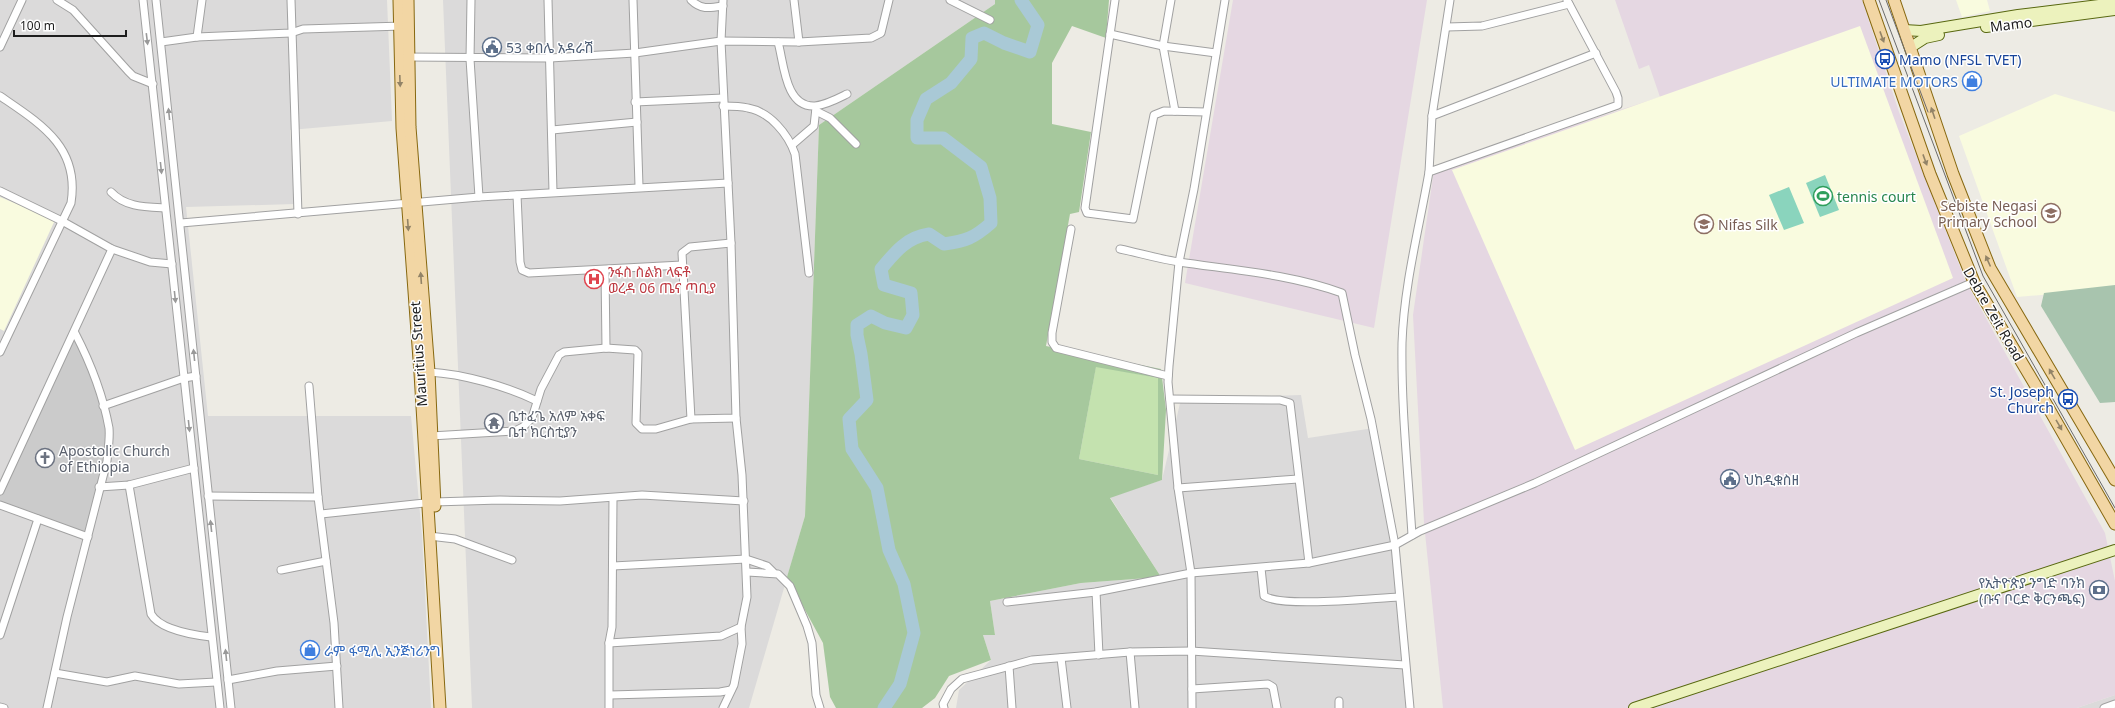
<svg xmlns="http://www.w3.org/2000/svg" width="2115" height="708" font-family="'Noto Sans','Noto Sans Ethiopic',sans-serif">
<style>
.residential{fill:#dbdada}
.industrial{fill:#e5d7e2}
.education{fill:#f9fbdf}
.religious{fill:#cbcbcb}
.grass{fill:#c4e2af}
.forest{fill:#a6c89d;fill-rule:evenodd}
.cemetery{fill:#a8c4ae}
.pitch{fill:#8ad4bd}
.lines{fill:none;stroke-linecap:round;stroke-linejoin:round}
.river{stroke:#a9c9d6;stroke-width:13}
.street-casing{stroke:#a1a1a1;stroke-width:9}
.secondary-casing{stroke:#586810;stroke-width:12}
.primary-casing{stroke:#876810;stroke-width:13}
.street{stroke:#fff;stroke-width:7}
.secondary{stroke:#ecf2bd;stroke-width:10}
.primary{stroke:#f2d6a4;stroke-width:11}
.tram{stroke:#6b6b6b;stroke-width:1}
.oneway{fill:#928367}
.oneway2{fill:#999}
.labels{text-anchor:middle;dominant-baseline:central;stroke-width:3;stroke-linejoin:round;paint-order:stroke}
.street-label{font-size:14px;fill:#1d1d1d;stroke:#fff}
.service-label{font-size:14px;fill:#4e5e75;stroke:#fff;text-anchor:start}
.transit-label{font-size:14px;fill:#164399;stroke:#fff;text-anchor:start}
.shop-label{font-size:14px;fill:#366cbe;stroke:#fff;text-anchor:end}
.leisure-label{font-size:14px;fill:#27864d;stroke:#fff;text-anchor:start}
.education-label{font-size:14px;fill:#785e54;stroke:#fff;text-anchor:end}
.health-label{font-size:14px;fill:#be3a42;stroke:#fff;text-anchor:start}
.worship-label{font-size:14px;fill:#5b616d;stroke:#fff;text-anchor:start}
</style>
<rect width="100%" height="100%" fill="#edebe4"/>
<!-- residential -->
<g class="residential">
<polygon points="0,0 387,0 392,121 290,130 295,204 186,207 208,416 411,416 422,535 431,708 0,708"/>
<polygon points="443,0 995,0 995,4 819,125 805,516 749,708 472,708"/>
<polygon points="1301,395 1308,438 1374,428 1388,503 1409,708 956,708 959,690 991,660 983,635 995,635 990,601 1081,583 1161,577 1110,497 1162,480 1181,399"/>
<polygon points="2115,695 2115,708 2077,708"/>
</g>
<!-- industrial -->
<g class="industrial">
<polygon points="1233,0 1427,0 1374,328 1185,283"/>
<polygon points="1615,0 1862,0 1899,112 1966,282 2105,533 2115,581 2115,695 2077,708 1443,708 1424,523 1413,315 1434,170 1660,97 1649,65 1639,69"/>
</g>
<!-- education -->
<g class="education">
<polygon points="1956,0 1987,0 1990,11 1962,17"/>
<polygon points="1860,26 1953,278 1575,450 1452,170"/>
<polygon points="2055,94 2115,112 2115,289 2017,297 1959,136"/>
<polygon points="0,197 55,220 4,331 0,329"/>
</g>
<!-- religious -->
<polygon class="religious" points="75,333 85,353 107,423 105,453 99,487 85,536 0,505 0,492"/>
<!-- grass -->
<polygon class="grass" points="1096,366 1158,378 1158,475 1079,459"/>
<!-- forest -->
<path class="forest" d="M995,0H1109L1106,38L1072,26L1052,63V124L1091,132L1079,212L1070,214L1046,346L1161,369L1166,410L1162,480L1110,498L1161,577L1081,583L990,601L995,635H983L991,660L949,676L935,698L922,708H836L830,697L823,643L787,577L805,516L819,125L995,4ZM1096,367L1158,378V475L1079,459Z"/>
<!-- cemetery -->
<polygon class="cemetery" points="2115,285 2115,402 2100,403 2041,306 2044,293"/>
<!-- pitch -->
<g class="pitch">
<polygon points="1825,175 1839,210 1820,217 1806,183"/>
<polygon points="1789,187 1804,223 1784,230 1769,195"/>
</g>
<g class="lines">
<!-- river -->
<path class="river" d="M884,708L900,684L914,633L904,584L889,550L877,488L852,449L849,419L867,400L861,354L857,335V325L871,316L885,323L906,328L913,315L911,293L884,285L881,269C895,252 907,237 929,234L944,244C966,241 974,238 991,223L990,198L981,167L943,138H917V120L926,99L951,83L971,59L972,38L984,33L1004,43L1030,52L1038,25L1021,0"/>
<defs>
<g id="street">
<polyline points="57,0 73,10 128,71 133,76 153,84"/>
<polyline points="143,0 220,708"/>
<polyline points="156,0 231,708"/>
<polyline points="291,0 298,214"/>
<polyline points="471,0 470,59 479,197"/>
<polyline points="548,0 553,192"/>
<polyline points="633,0 639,186"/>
<path d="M691,0C701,10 710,8 723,6"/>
<polyline points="794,0 799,42"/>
<polyline points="950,0 990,20"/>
<polyline points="1115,0 1085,208 1087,213 1133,219 1154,115 1164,111 1206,112"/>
<polyline points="1171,0 1163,46 1175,111"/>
<polyline points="1450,0 1432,116 1596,53"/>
<polyline points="1447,27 1482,26 1569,4"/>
<polyline points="1110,34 1163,46 1216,53"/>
<polyline points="197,37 202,0"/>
<polyline points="161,42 197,37 291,33 303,29 403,26"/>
<path d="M778,42C784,63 785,108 815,106C826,105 837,99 847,94"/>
<polyline points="0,47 22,0"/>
<polyline points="406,57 550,58 635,53 721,41 799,42 871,38 881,33 889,0"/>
<path d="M0,96C41,124 80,147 71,203L0,352"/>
<polyline points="635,102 723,98"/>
<path d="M723,106C731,106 740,106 748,108C770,112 788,134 795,154L809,273"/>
<polyline points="816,111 830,118 856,144"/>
<polyline points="1432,116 1429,172 1618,105 1618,98 1616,92 1567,0"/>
<polyline points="552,130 637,122"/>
<polyline points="792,145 814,126 816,108"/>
<polyline points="0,191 62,221 112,249 150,262 172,264"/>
<path d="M111,192C125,207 145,207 165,208"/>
<polyline points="517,195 520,262 522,270 529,273 682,265"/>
<polyline points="181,223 479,197 728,183"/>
<polyline points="1071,229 1052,333 1052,342 1056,348 1168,376"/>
<path d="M1120,249C1139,253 1159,259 1179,262C1233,270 1290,274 1342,293L1355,355L1371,419L1395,545L1410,708"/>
<polyline points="605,270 606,348"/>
<path d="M429,372C463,374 506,386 537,401"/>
<polyline points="309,386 318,497 334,623 339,708"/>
<polyline points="1170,399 1280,400 1290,403 1309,563"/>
<polyline points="103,406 184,378 196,376"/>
<polyline points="691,419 682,253 690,247 731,243"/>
<polyline points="431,436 515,431 523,427 532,418 541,389 559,355 564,352 606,348 635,350 638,353 636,423 642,429 656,429 691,419 736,418 731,243 721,41 723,0"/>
<path d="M129,485L151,614C160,630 194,635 211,637"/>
<polyline points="99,487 129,485 194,468"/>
<polyline points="1178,488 1298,479"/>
<polyline points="0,491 112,249"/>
<polyline points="208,496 318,497"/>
<polyline points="0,505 88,537"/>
<polyline points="321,514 434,502 500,500 560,501 642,495 744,501"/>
<path d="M1412,535C1408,471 1401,407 1402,343C1404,285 1419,229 1429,172"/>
<polyline points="429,536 455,539 512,560"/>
<polyline points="613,566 746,559 767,566 773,572"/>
<path d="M1261,568L1264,596C1283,608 1373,598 1399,597"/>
<polyline points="281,570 326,561"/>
<polyline points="747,572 778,574 790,586 807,626 812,643 816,695 820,708"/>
<polyline points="1096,592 1099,655"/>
<polyline points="1007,602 1096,592 1191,573 1309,563 1395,545 1420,531 1535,483 1856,333 1974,282"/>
<polyline points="0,635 38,519"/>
<polyline points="609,643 721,636 741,627"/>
<polyline points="1130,652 1135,708"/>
<polyline points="1061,658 1067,708"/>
<polyline points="1009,666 1012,708"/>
<polyline points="55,673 107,682 135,676 179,684 216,682"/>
<polyline points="228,680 277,671 337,666"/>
<polyline points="1192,689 1268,684 1273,687 1277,708"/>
<polyline points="610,695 720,692 731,690"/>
<polyline points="1339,701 1339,708"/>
<polyline points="0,707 4,708"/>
<path d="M47,708L67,617L107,461C108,451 110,438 109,428C103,395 90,362 75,333"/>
<polyline points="609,708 609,643 612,627 613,498"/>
<polyline points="723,708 734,685 742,644 741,627 747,597 742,475 736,418"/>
<polyline points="944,708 943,704 951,689 962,679 1032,660 1130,652 1191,651 1405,665"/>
<polyline points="1192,708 1191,573 1178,488 1168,382 1169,366 1179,262 1194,189 1225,0"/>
<polyline points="2104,708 2115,704"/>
</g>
<g id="secondary">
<polyline points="1986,27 2115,10"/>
<polyline points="1904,30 1921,31 2018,15 2115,3"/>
<polyline points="1911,47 1925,38 1939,35"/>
<polyline points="1634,708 2115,550"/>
</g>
<g id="primary">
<polyline points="399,0 402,128 420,373 440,708"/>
<polyline points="408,0 410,127 429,372 435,506"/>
<polyline points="1869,0 1930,174 1974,282 2037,388 2115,524"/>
<polyline points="1894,0 1953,174 1990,268 2115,480"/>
</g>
</defs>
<!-- street casing -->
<use href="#street" class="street-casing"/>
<!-- secondary casing -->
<use href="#secondary" class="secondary-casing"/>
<!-- primary casing -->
<use href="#primary" class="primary-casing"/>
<!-- street -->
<use href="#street" class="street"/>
<!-- secondary -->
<use href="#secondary" class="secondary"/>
<!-- primary -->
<use href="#primary" class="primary"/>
<!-- tram -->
<g class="tram">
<polyline points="1879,0 1983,276 2115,508"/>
<polyline points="1886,0 1928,112"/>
</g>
</g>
<!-- one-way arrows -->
<defs><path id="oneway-solid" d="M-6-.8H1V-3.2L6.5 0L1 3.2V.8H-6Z"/></defs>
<g class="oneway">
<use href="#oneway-solid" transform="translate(1882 37) rotate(70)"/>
<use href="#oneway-solid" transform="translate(400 81) rotate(88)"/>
<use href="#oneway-solid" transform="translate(1933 113) rotate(-109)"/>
<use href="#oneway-solid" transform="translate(1925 160) rotate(70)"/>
<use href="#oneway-solid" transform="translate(408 225) rotate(86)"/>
<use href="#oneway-solid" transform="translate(1988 261) rotate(-114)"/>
<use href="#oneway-solid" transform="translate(421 278) rotate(-94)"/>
<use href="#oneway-solid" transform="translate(2052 374) rotate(-120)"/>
<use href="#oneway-solid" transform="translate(2059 425) rotate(60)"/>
</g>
<g class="oneway2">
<use href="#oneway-solid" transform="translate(147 39) rotate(83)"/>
<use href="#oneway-solid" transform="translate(169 114) rotate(-96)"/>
<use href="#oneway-solid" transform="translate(161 168) rotate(84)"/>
<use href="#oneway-solid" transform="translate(175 297) rotate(84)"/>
<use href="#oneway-solid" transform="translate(194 355) rotate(-96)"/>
<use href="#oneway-solid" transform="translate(189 426) rotate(84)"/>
<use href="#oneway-solid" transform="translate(211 526) rotate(-96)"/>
<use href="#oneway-solid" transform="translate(226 655) rotate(-96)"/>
</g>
<!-- icons -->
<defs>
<symbol id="civic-ring" viewBox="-11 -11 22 22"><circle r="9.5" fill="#fff" stroke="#5c6f8a" stroke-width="1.5"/><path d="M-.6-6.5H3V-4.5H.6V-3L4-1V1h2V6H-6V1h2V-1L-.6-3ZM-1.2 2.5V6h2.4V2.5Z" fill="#5c6f8a"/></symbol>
<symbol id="bus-ring" viewBox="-11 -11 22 22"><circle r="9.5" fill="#fff" stroke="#1a4fb4" stroke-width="1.5"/><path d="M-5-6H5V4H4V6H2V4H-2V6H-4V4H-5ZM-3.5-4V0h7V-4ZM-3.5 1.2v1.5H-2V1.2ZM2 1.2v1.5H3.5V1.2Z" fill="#1a4fb4"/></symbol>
<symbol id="shop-ring" viewBox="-11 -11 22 22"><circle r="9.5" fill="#fff" stroke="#3f7fe0" stroke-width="1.5"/><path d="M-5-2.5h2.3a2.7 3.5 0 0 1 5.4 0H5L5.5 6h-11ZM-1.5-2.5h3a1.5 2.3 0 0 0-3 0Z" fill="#3f7fe0"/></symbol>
<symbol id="stadium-ring" viewBox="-11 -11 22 22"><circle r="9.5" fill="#fff" stroke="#2e9e5b" stroke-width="1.5"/><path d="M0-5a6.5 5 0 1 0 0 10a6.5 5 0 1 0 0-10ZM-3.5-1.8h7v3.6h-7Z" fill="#2e9e5b"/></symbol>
<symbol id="school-ring" viewBox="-11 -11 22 22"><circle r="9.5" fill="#fff" stroke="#8d6e63" stroke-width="1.5"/><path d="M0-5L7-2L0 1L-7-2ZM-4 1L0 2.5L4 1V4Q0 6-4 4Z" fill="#8d6e63"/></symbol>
<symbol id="university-ring" viewBox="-11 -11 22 22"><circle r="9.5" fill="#fff" stroke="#8d6e63" stroke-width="1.5"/><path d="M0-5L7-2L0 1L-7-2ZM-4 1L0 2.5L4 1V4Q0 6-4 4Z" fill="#8d6e63"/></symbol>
<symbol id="hospital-ring" viewBox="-11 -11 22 22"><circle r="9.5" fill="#fff" stroke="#e0444e" stroke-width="1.5"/><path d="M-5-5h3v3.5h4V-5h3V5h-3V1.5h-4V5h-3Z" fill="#e0444e"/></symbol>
<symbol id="temple-ring" viewBox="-11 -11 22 22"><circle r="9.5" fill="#fff" stroke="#6b7280" stroke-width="1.5"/><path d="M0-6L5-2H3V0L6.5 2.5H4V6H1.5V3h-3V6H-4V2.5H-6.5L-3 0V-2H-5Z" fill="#6b7280"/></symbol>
<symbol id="church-ring" viewBox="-11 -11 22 22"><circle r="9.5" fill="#fff" stroke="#6b7280" stroke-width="1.5"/><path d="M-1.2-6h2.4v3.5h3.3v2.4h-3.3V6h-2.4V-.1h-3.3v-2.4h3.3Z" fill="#6b7280"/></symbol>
<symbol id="bank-ring" viewBox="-11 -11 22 22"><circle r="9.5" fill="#fff" stroke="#5c6f8a" stroke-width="1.5"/><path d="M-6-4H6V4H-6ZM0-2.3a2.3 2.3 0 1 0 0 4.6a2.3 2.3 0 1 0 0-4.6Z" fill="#5c6f8a"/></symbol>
</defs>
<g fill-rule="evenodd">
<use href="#civic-ring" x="481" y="36" width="22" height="22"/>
<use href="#bus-ring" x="1874" y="48" width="22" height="22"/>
<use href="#shop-ring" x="1961" y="70" width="22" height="22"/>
<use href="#stadium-ring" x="1812" y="185" width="22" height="22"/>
<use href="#school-ring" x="2040" y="202" width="22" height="22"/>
<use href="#university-ring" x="1693" y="213" width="22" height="22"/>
<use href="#hospital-ring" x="583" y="268" width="22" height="22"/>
<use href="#bus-ring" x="2057" y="388" width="22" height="22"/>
<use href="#temple-ring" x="483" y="412" width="22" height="22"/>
<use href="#church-ring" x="34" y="447" width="22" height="22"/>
<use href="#civic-ring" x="1719" y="468" width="22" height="22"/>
<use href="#bank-ring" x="2088" y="579" width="22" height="22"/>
<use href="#shop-ring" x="299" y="639" width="22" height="22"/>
</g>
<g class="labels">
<!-- street labels -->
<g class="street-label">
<text transform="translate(2011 24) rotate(-7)">Mamo</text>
<text transform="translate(1994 314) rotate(60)">Debre Zeit Road</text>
<text transform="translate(418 354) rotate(-94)">Mauritius Street</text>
</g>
<!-- service labels -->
<g class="service-label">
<text x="506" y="47">53 ቀበሌ አዳራሽ</text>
<text x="1744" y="479">ህከዲቁስዘ</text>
<text x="2085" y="582" text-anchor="end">የኢትዮጵያ ንግድ ባንክ<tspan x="2085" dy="16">(ቡና ቦርድ ቅርንጫፍ)</tspan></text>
</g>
<!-- transit labels -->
<g class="transit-label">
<text x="1899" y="59">Mamo (NFSL TVET)</text>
<text x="2054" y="391" text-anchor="end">St. Joseph<tspan x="2054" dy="16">Church</tspan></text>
</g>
<!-- shop labels -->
<g class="shop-label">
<text x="1958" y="81">ULTIMATE MOTORS</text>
<text x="324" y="650" text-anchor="start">ራም ፋሚሊ ኢንጅነሪንግ</text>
</g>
<!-- leisure labels -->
<g class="leisure-label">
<text x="1837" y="196">tennis court</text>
</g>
<!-- education labels -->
<g class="education-label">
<text x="2037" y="205">Sebiste Negasi<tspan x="2037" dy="16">Primary School</tspan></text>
<text x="1718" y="224" text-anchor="start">Nifas Silk</text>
</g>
<!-- health labels -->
<g class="health-label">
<text x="608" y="271">ንፋስ ስልክ ላፍቶ<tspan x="608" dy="16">ወረዳ 06 ጤና ጣቢያ</tspan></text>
</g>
<!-- worship labels -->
<g class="worship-label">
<text x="508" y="415">ቤተፈጌ አለም አቀፍ<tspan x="508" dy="16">ቤተ ክርስቲያን</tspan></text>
<text x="59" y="450">Apostolic Church<tspan x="59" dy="16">of Ethiopia</tspan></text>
</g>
</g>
<!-- scale -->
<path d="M14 30v6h112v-6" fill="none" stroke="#1d1d1d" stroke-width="2"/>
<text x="20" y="30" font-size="12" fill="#1d1d1d" stroke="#ffffff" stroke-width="3" paint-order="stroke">100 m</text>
</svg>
